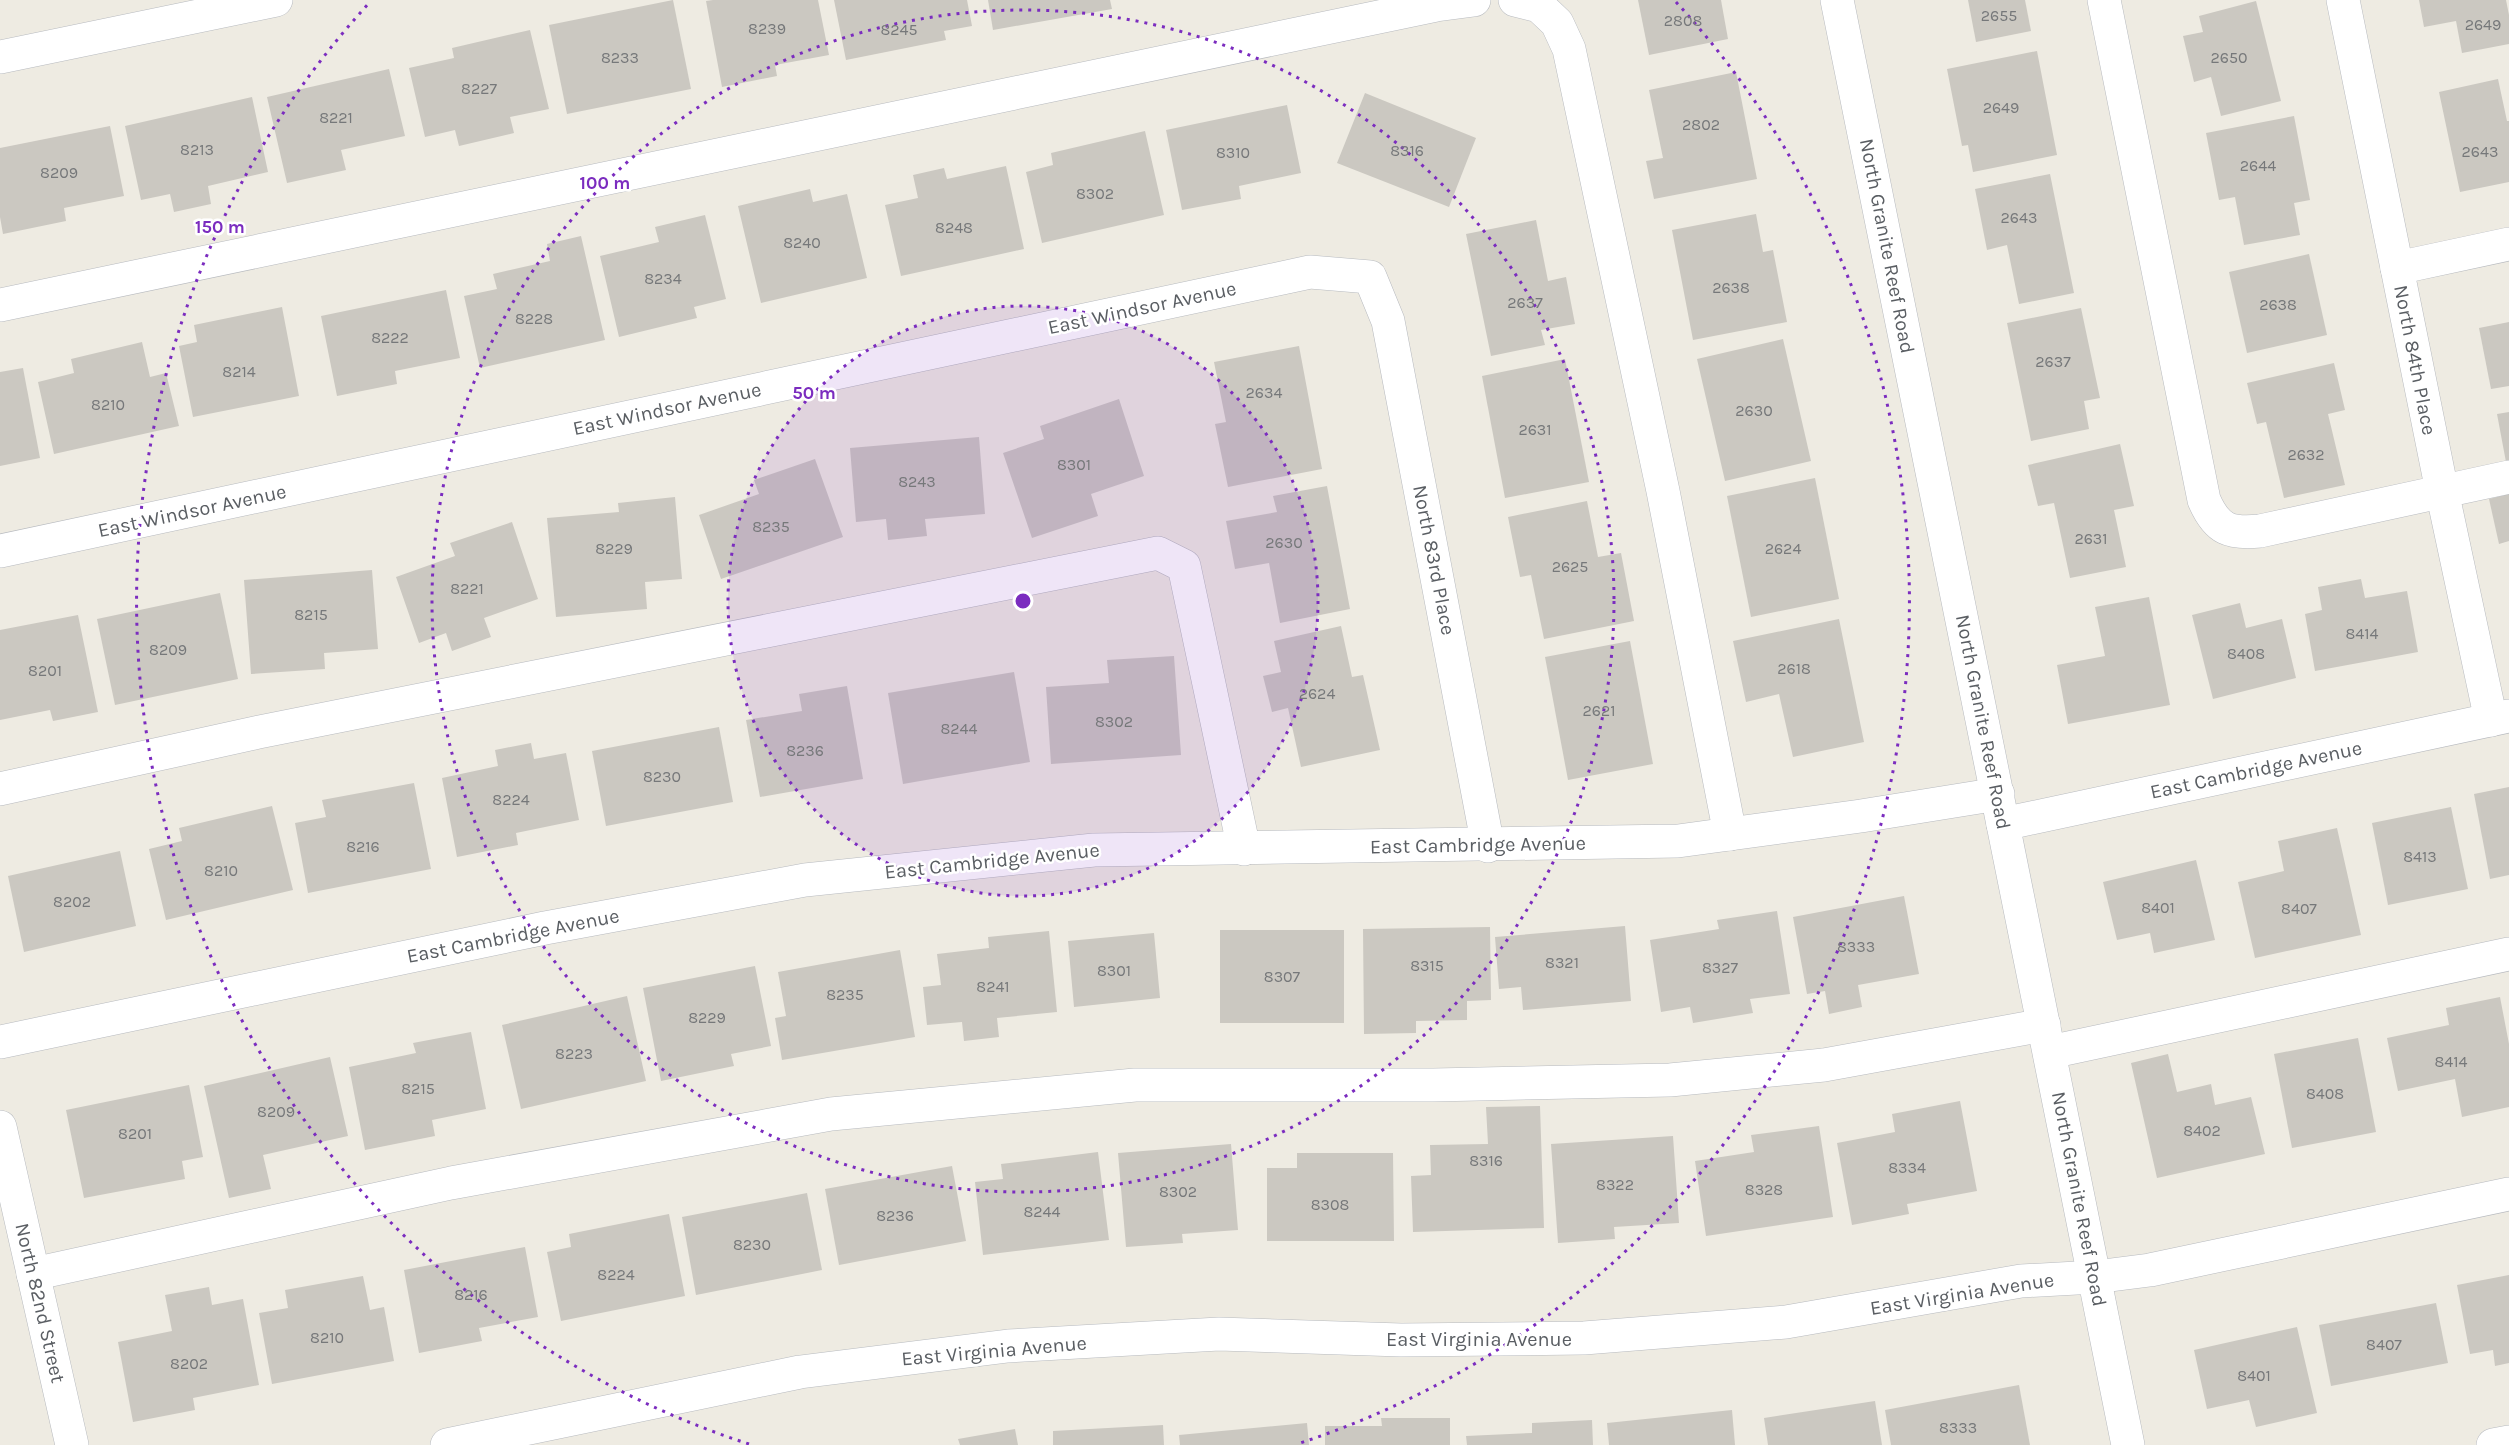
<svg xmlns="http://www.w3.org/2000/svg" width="2509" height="1445" font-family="Karla,sans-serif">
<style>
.building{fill:#cbc8c1}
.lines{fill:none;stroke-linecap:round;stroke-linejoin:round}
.minor-casing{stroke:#b7babf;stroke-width:34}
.minor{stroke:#fff;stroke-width:33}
.ring{fill:none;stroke:#7b2cbf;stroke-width:3;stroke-dasharray:3 6}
.labels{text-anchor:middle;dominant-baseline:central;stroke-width:5;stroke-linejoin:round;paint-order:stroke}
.number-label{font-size:16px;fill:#76787a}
.street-label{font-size:20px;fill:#5a5e63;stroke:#fff}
.centre{fill:#7b2cbf;stroke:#fff;stroke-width:3}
.ring-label{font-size:18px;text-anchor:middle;font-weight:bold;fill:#7b2cbf;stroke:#fff;stroke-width:5;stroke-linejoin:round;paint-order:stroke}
</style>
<rect width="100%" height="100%" fill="#eeebe2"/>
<!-- building -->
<g class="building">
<polygon points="673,0 691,89 567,114 549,25"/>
<polygon points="713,0 818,0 829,55 775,65 777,76 722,87 706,1"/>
<polygon points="834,0 967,0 972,26 944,31 946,40 846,60"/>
<polygon points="988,0 1110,0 1112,9 993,30"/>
<polygon points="1638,0 1721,0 1728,39 1649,55"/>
<polygon points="1968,0 2025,0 2031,31 1976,42"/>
<polygon points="2419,0 2506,0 2509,15 2509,44 2462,53 2456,21 2424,27"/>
<polygon points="2256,1 2281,101 2221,116 2211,77 2194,82 2183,36 2203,32 2199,16"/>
<polygon points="530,30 549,109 510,117 514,133 459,146 455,130 425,137 409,68 454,58 452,48"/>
<polygon points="2037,51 2057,155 1973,172 1968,145 1962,146 1947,69"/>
<polygon points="389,69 405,136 341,150 346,170 287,183 267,97"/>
<polygon points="1736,72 1757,179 1654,199 1646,161 1663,158 1649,90"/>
<polygon points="2498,79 2507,121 2509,121 2509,182 2460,192 2439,92"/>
<polygon points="1365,93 1476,138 1449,207 1337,163"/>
<polygon points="252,97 268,172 208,186 211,204 174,212 170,194 141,200 125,126"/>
<polygon points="1287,105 1301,173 1239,186 1241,199 1182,210 1166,130"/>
<polygon points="2294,116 2310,200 2294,203 2300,235 2244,245 2235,197 2219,200 2206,133"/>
<polygon points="110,126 124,196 64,208 66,221 3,234 0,217 0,148"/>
<polygon points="1145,131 1164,215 1042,243 1026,172 1053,165 1051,153"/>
<polygon points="1006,166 1024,249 901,276 885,205 918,198 913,175 944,168 947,179"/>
<polygon points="2050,174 2074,293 2019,304 2007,245 1987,250 1975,189"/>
<polygon points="810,189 813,202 847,194 867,278 761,303 738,206"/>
<polygon points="1756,214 1763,252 1773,250 1787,322 1693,340 1672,230"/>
<polygon points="705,215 726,299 694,307 697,318 619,337 600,256 659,242 655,227"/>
<polygon points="1536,220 1548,281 1566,277 1575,324 1541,330 1545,345 1491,356 1466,234"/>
<polygon points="581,236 605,340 480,368 464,296 497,289 493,274 550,261 547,244"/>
<polygon points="2309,254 2327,335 2247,353 2229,272"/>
<polygon points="446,290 460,358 395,371 397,384 337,396 321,316"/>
<polygon points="282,307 299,396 193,417 179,346 197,342 194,325"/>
<polygon points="2081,308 2100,398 2084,401 2089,429 2031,441 2007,323"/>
<polygon points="2509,322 2509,386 2491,389 2479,328"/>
<polygon points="1783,339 1811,461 1725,481 1697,359"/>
<polygon points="142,342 150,377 166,373 179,426 54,454 38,382 74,373 71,359"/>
<polygon points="1299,346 1322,469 1228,487 1215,424 1226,422 1214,362"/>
<polygon points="1565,359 1589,482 1505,498 1482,376"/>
<polygon points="2334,363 2345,410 2328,414 2345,485 2284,498 2266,422 2257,424 2247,383"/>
<polygon points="23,368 40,458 0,466 0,372"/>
<polygon points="1119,399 1144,476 1091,494 1098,516 1032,538 1003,453 1044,439 1040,426"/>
<polygon points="2509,412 2509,461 2506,462 2497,414"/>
<polygon points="979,437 985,514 925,519 927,536 888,540 886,519 856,522 850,448"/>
<polygon points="2120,444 2134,506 2114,510 2126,567 2070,578 2054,503 2038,506 2028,465"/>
<polygon points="815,459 843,537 721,579 699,515 759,494 754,480"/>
<polygon points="1815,478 1839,599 1751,617 1727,496"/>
<polygon points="1327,486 1350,609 1280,623 1269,563 1235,569 1226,521 1277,512 1273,496"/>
<polygon points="2509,494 2509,541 2499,544 2489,499"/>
<polygon points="675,497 682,579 645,582 647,609 556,617 547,518 619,512 618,503"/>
<polygon points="1587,501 1598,557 1621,553 1634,621 1544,639 1531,575 1520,577 1508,517"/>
<polygon points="512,522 538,599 484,618 491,637 452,651 446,633 419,643 396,577 455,556 450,543"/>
<polygon points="372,570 378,649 324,653 325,669 251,674 244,580"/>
<polygon points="2361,579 2365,598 2407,591 2418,652 2315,671 2305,614 2322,610 2318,587"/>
<polygon points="220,593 238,679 115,705 97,619"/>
<polygon points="2149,597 2170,705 2068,724 2057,665 2105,656 2095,607"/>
<polygon points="2240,603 2246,628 2282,619 2296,678 2213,699 2192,615"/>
<polygon points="78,615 98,712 53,721 50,710 0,720 0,630"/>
<polygon points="1839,619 1864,742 1793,757 1779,694 1746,702 1733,641"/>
<polygon points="1341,626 1352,677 1363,675 1380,750 1301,767 1288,708 1272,712 1263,676 1281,672 1274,641"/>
<polygon points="1630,641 1653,764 1568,780 1545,657"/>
<polygon points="1174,656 1181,755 1051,764 1046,687 1109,683 1107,660"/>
<polygon points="1014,672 1030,762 903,784 888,693"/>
<polygon points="847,686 863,779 760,797 746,720 802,711 799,694"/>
<polygon points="719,727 733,802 606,826 592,751"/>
<polygon points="531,743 534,759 566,753 579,820 516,833 518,845 457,857 442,778 498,766 495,750"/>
<polygon points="414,783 431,869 308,893 295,823 326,817 322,800"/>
<polygon points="2509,787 2509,875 2490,879 2474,794"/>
<polygon points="272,806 293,890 166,920 149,849 182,841 179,828"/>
<polygon points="2451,807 2468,889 2388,905 2372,823"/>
<polygon points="2337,828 2361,935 2255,958 2238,882 2284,871 2278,841"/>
<polygon points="120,851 136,926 24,952 8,876"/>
<polygon points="2196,860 2215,940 2154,953 2150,933 2117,940 2103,882"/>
<polygon points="1904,896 1919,974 1858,985 1862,1007 1829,1014 1825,991 1807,994 1793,917"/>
<polygon points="1777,911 1790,994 1750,999 1753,1013 1693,1023 1690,1007 1661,1012 1650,940 1719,929 1717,920"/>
<polygon points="1625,926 1631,1001 1523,1010 1521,987 1499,989 1495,937"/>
<polygon points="1490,927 1491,1000 1467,1001 1467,1020 1416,1021 1416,1033 1364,1034 1363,929"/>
<rect x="1220" y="930" width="124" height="93"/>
<polygon points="1049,931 1057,1012 997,1018 999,1037 964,1041 962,1022 927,1025 923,987 941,985 937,954 989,948 988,937"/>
<polygon points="1154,933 1160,998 1074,1007 1068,941"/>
<polygon points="900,950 915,1037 782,1060 775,1018 786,1016 778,972"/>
<polygon points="755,966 771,1046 731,1054 734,1066 661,1081 643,988"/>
<polygon points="627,996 646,1081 521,1109 502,1025"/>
<polygon points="2500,997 2509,1044 2509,1107 2462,1117 2455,1079 2398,1091 2387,1038 2449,1025 2446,1008"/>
<polygon points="471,1032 486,1109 432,1120 435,1136 365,1150 349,1067 416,1053 413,1043"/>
<polygon points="2358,1038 2376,1132 2292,1148 2274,1054"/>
<polygon points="2168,1054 2177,1092 2211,1084 2215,1105 2251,1097 2265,1154 2157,1178 2131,1063"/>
<polygon points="330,1057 348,1136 263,1155 271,1189 229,1198 204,1086"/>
<polygon points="189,1085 203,1157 182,1161 185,1179 84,1198 66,1110"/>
<polygon points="1960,1101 1977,1191 1907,1204 1909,1214 1852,1225 1837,1143 1895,1132 1892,1114"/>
<polygon points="1540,1106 1544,1228 1413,1232 1411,1176 1431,1175 1430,1145 1488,1144 1486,1107"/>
<polygon points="1819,1126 1833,1217 1706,1236 1695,1161 1754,1152 1751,1135"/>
<polygon points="1673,1136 1679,1223 1614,1227 1615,1239 1558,1243 1551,1144"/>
<polygon points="1231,1144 1238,1230 1182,1234 1183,1243 1126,1247 1118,1153"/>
<polygon points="1098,1152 1109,1240 983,1255 975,1182 1003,1179 1001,1164"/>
<polygon points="1297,1153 1393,1153 1394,1241 1267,1241 1267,1168 1297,1168"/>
<polygon points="952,1166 966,1241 839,1265 825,1189"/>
<polygon points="807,1193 822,1270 696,1295 682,1217"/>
<polygon points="669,1214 685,1296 561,1321 547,1252 571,1247 569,1234"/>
<polygon points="525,1247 538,1317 479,1328 482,1341 419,1353 404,1270"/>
<polygon points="2509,1275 2509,1363 2495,1366 2493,1350 2470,1354 2457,1285"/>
<polygon points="363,1276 370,1310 384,1307 394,1361 272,1384 259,1313 288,1308 285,1290"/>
<polygon points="209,1287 212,1305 243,1299 259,1385 193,1398 195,1410 133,1422 118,1342 172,1331 165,1295"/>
<polygon points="2436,1303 2448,1363 2331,1386 2319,1325"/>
<polygon points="2297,1327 2317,1413 2256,1427 2249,1400 2207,1409 2194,1350"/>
<polygon points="2019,1385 2030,1445 1891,1445 1885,1410"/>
<polygon points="1875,1401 1882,1445 1768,1445 1764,1418"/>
<polygon points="1732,1410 1735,1445 1609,1445 1607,1423"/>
<polygon points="1381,1418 1450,1418 1450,1445 1325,1445 1325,1426 1382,1426"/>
<polygon points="1592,1420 1593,1445 1467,1445 1466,1436 1532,1433 1532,1423"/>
<polygon points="1307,1423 1309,1445 1180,1445 1179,1435"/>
<polygon points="1163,1425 1164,1445 1053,1445 1053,1431"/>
<polygon points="1015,1429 1018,1445 960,1445 958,1439"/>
</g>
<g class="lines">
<defs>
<g id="minor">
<polyline points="1515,0 1539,6 1557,23 1569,49 1663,491 1730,834"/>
<polyline points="1837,0 2128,1445"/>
<path d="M2104,0L2204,500C2217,530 2230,534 2260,531L2509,477"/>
<polyline points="2343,0 2442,491 2491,720"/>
<polyline points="0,57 276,0"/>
<polyline points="2397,268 2509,244"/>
<polyline points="0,305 1436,5 1474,0"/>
<polyline points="0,551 1310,272 1370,277 1388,321 1488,846"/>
<polyline points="0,789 259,732 1158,553 1184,566 1244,849"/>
<polyline points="2003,824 2509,716"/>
<polyline points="0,1042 545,928 805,880 1094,850 1678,841 1861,816 1998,794"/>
<polyline points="2050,1052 2509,954"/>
<polyline points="0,1127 72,1445"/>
<polyline points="33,1274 451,1183 831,1114 1135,1085 1433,1085 1670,1080 1824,1065 2044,1025"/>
<polyline points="447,1445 800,1372 1008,1346 1219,1334 1401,1340 1584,1338 1786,1322 2021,1281 2095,1277 2150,1270 2509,1194"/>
<polyline points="2493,1445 2509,1442"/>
</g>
</defs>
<!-- minor casing -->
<use href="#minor" class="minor-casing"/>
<!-- minor -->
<use href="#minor" class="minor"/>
</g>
<!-- distance rings -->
<circle cx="1023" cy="601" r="295" fill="#7b2cbf" fill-opacity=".12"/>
<g class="ring">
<circle cx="1023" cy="601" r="295"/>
<circle cx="1023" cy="601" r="591"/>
<path d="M749 1444A886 886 0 0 1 370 2M1676 2A886 886 0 0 1 1297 1444"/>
</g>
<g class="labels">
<!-- number labels -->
<g class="number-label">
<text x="1999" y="15">2655</text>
<text x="1683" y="20">2808</text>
<text x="2483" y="24">2649</text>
<text x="767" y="28">8239</text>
<text x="899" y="29">8245</text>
<text x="620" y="57">8233</text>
<text x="2229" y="57">2650</text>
<text x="479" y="88">8227</text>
<text x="2001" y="107">2649</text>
<text x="336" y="117">8221</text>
<text x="1701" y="124">2802</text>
<text x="197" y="149">8213</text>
<text x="1407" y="150">8316</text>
<text x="2480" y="151">2643</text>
<text x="1233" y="152">8310</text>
<text x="2258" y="165">2644</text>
<text x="59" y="172">8209</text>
<text x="1095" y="193">8302</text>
<text x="2019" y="217">2643</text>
<text x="954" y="227">8248</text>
<text x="802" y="242">8240</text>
<text x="663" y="278">8234</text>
<text x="1731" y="287">2638</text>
<text x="1525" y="302">2637</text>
<text x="2278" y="304">2638</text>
<text x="534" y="318">8228</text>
<text x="390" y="337">8222</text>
<text x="2053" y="361">2637</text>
<text x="239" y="371">8214</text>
<text x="1264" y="392">2634</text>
<text x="108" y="404">8210</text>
<text x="1754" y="410">2630</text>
<text x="1535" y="429">2631</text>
<text x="2306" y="454">2632</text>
<text x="1074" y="464">8301</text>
<text x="917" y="481">8243</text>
<text x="771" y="526">8235</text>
<text x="2091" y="538">2631</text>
<text x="1284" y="542">2630</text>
<text x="614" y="548">8229</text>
<text x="1783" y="548">2624</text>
<text x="1570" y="566">2625</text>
<text x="467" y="588">8221</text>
<text x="311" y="614">8215</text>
<text x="2362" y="633">8414</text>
<text x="168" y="649">8209</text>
<text x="2246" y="653">8408</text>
<text x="1794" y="668">2618</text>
<text x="45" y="670">8201</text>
<text x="1317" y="693">2624</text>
<text x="1599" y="710">2621</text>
<text x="1114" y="721">8302</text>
<text x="959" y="728">8244</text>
<text x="805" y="750">8236</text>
<text x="662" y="776">8230</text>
<text x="511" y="799">8224</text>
<text x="363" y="846">8216</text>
<text x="2420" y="856">8413</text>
<text x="221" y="870">8210</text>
<text x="72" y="901">8202</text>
<text x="2158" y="907">8401</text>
<text x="2299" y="908">8407</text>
<text x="1856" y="946">8333</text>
<text x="1562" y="962">8321</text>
<text x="1427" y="965">8315</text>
<text x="1720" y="967">8327</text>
<text x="1114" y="970">8301</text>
<text x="1282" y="976">8307</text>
<text x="993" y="986">8241</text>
<text x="845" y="994">8235</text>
<text x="707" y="1017">8229</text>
<text x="574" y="1053">8223</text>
<text x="2451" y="1061">8414</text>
<text x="418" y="1088">8215</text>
<text x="2325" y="1093">8408</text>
<text x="276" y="1111">8209</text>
<text x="2202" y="1130">8402</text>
<text x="135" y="1133">8201</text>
<text x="1486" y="1160">8316</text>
<text x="1907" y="1167">8334</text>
<text x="1615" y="1184">8322</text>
<text x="1764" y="1189">8328</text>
<text x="1178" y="1191">8302</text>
<text x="1330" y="1204">8308</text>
<text x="1042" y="1211">8244</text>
<text x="895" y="1215">8236</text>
<text x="752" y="1244">8230</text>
<text x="616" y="1274">8224</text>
<text x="471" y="1294">8216</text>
<text x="327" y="1337">8210</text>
<text x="2384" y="1344">8407</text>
<text x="189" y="1363">8202</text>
<text x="2254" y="1375">8401</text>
<text x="1958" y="1427">8333</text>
</g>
<!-- street labels -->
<g class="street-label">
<text transform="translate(1887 246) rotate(79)">North Granite Reef Road</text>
<text transform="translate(1142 308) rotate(-12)">East Windsor Avenue</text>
<text transform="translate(2415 360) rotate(79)">North 84th Place</text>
<text transform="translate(667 409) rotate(-12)">East Windsor Avenue</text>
<text transform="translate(192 511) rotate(-12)">East Windsor Avenue</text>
<text transform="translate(1434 560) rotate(79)">North 83rd Place</text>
<text transform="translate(1983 722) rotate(79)">North Granite Reef Road</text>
<text transform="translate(2256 770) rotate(-12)">East Cambridge Avenue</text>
<text transform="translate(1478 845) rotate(-1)">East Cambridge Avenue</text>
<text transform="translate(992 861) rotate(-6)">East Cambridge Avenue</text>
<text transform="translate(513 936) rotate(-11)">East Cambridge Avenue</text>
<text transform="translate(2079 1199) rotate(79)">North Granite Reef Road</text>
<text transform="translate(1962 1294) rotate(-9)">East Virginia Avenue</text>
<text transform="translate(40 1303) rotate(77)">North 82nd Street</text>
<text x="1479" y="1339">East Virginia Avenue</text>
<text transform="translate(994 1351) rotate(-5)">East Virginia Avenue</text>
</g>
</g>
<circle cx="1023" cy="601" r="9" class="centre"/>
<g class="ring-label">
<text x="605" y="189">100 m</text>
<text x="220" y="233">150 m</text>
<text x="814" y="399">50 m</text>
</g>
</svg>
